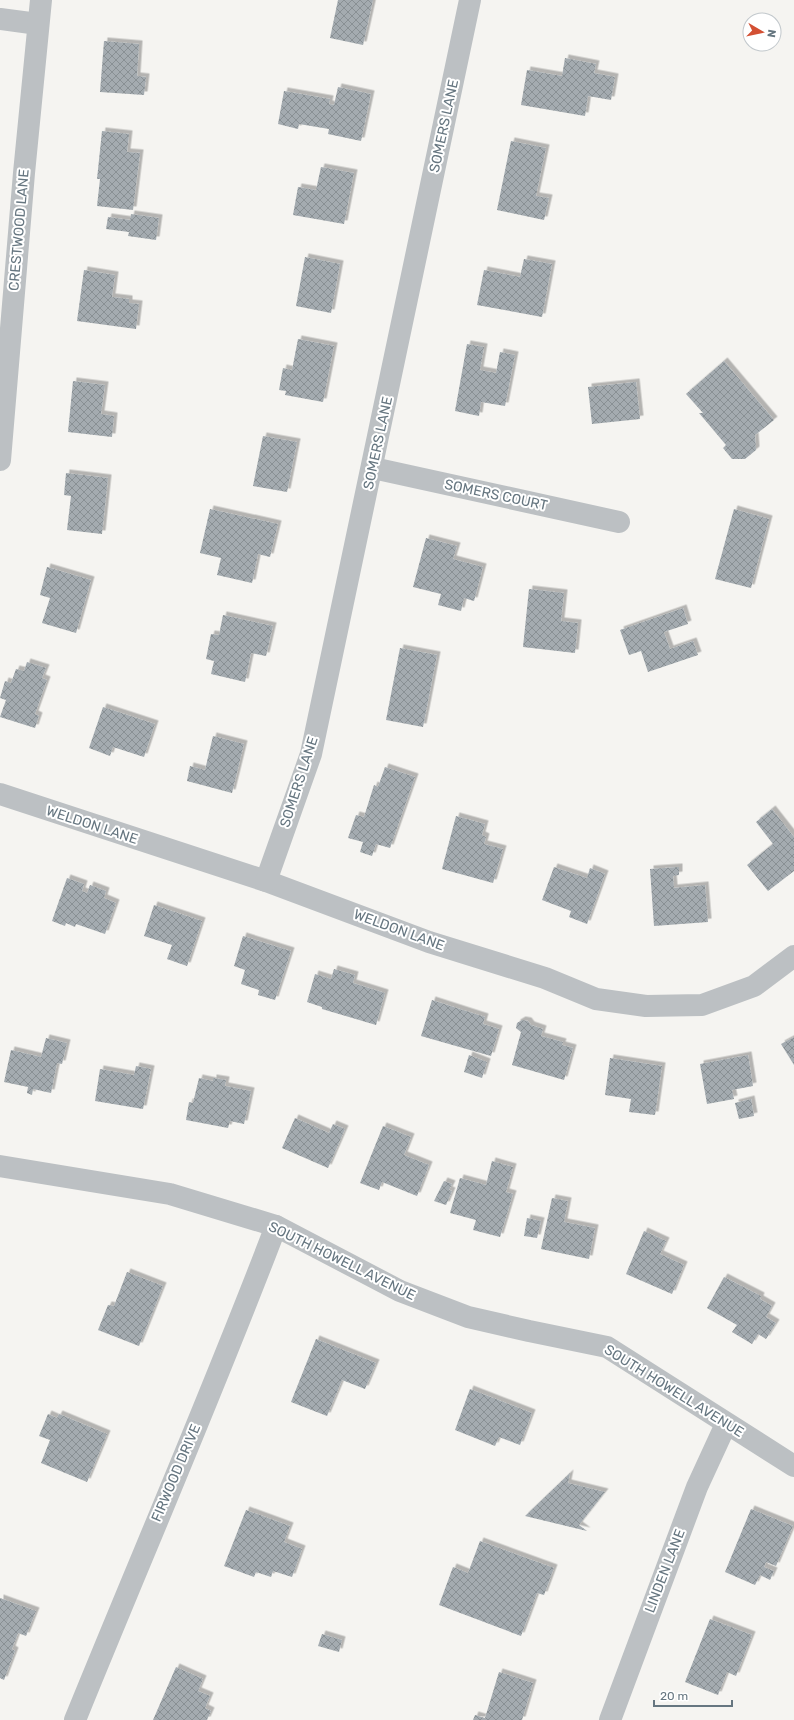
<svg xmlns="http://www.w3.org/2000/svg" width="794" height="1720" font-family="Rubik,sans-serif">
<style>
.building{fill:url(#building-cross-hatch);filter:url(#shadow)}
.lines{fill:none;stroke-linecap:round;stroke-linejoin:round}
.minor{stroke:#bcc0c3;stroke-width:22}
.labels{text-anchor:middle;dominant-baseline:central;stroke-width:4;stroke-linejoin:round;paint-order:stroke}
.street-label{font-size:14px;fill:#667680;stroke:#fff}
</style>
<defs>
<pattern id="building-cross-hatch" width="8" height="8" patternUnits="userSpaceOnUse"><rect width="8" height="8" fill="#a4abb0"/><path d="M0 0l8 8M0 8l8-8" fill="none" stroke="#899094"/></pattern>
<filter id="shadow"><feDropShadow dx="3.5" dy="-3.5" stdDeviation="0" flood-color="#0004"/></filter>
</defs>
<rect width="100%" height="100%" fill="#f5f4f1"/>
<!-- building -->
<g class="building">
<polygon points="338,0 373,0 363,45 330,38"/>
<polygon points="104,41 139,44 137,76 146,77 144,95 100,92"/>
<polygon points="565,58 596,64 594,73 615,77 611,100 588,96 585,116 521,105 527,70 562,76"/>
<polygon points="338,87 371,94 361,141 328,134 329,129 299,124 298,129 278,124 284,91 330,99 329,104 334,105"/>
<polygon points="102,131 129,134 127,152 140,153 133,210 97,206 100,179 97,179"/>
<polygon points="511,141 546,148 536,196 549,198 544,220 497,210"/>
<polygon points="321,167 354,173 344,224 293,215 298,187 316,190"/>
<polygon points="131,214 159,218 156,240 128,236 129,232 106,229 108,217 130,220"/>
<polygon points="305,257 340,264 331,313 296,306"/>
<polygon points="524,259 552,264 542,317 477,305 484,270 520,277"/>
<polygon points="84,270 115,275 112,297 129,299 129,303 139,304 136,329 77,321"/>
<polygon points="298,339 334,346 323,402 285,395 286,391 279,390 283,368 292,370"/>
<polygon points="467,344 484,347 480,370 496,373 500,352 515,355 505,406 481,402 479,416 455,411"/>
<polygon points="724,361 774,420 755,435 756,450 745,459 732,459 723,448 726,445 699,413 703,413 686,394"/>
<polygon points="73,381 105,385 101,414 114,416 112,437 68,432"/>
<polygon points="636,382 640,419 592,424 588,387"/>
<polygon points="263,436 297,442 287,492 253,486"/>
<polygon points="66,473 108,478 102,534 67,530 71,496 64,495"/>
<polygon points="210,509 278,524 270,557 258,554 252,583 217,575 221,558 200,553"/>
<polygon points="734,509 769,519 751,588 715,579"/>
<polygon points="426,538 457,546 453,559 483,567 474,601 464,598 461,611 438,605 441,594 413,587"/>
<polygon points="47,567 91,580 76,633 42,623 50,598 40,595"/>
<polygon points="529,589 564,593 561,621 578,623 575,653 523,647"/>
<polygon points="683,608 688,624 664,632 670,649 693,641 698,655 648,672 641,651 629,655 620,630"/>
<polygon points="223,615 273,626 266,656 251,653 245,682 211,674 214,661 206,659 211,634 219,635"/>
<polygon points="400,648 437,655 423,727 386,720"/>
<polygon points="27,662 46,668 42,678 47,680 35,714 39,716 35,728 0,717 6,700 0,698 5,681 11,683 16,669 24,671"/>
<polygon points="103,707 155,724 144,757 113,747 110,756 89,748"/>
<polygon points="213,736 244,744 232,793 187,781 190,766 205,770"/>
<polygon points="385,767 415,777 390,848 376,844 372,856 360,852 363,842 348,838 356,815 364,817 374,785 378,787"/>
<polygon points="772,809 794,837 794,871 768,891 747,865 773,844 756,822"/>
<polygon points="456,816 485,824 482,835 486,837 484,844 503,849 493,883 442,869"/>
<polygon points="554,867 587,878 590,868 605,874 587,924 569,917 571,911 542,900"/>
<polygon points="679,867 679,875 673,876 674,888 705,885 708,922 654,926 650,869"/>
<polygon points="67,878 84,884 82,891 87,893 90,885 106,891 104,898 116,903 105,934 76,924 75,927 66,923 65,926 52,921"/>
<polygon points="154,905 202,921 187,966 167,959 172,945 144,936"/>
<polygon points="243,936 291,951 275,1000 258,995 259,990 241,984 245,970 234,966"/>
<polygon points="334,969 355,975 353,983 385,993 376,1025 322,1009 322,1007 307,1002 315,974 331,979"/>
<polygon points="432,1000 485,1017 483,1024 499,1029 491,1056 421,1036"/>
<polygon points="522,1020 528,1021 531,1025 543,1029 541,1036 563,1042 562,1045 573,1048 564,1080 512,1065 521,1032 516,1028 517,1023"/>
<polygon points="794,1037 794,1065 781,1044"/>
<polygon points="46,1038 67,1043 62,1064 57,1063 51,1093 33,1089 32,1095 27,1093 28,1087 4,1082 11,1050 41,1057"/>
<polygon points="469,1055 487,1062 482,1078 464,1072"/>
<polygon points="748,1055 753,1086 732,1090 734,1099 707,1104 700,1064"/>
<polygon points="610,1058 662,1066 655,1115 629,1112 631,1099 605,1095"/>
<polygon points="136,1066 151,1069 143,1109 95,1101 100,1069 134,1075"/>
<polygon points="199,1078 213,1081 213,1078 226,1080 225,1086 251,1091 244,1124 230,1121 228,1128 186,1120 189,1102 193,1103"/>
<polygon points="751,1099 754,1116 739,1119 735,1103"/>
<polygon points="295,1118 329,1133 333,1124 345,1129 328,1168 282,1148"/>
<polygon points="383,1126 411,1137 404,1155 429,1165 417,1196 382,1182 379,1190 360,1183"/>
<polygon points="492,1161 513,1167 506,1192 513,1194 500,1237 473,1230 476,1220 450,1213 460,1178 486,1185"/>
<polygon points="444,1181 452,1184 449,1190 452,1191 446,1205 434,1201"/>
<polygon points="552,1198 568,1201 564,1222 595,1228 589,1259 541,1249"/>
<polygon points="527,1218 541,1221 537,1238 524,1236"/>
<polygon points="644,1231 666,1241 660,1254 684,1265 672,1294 626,1274"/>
<polygon points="127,1272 163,1286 139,1346 98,1330 108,1305 114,1306"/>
<polygon points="724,1277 761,1296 760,1299 772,1306 766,1317 776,1323 766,1339 758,1334 752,1344 732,1332 737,1325 707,1308"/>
<polygon points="316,1339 376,1363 365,1389 342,1380 327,1416 291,1402"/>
<polygon points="470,1389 532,1413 520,1445 499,1437 495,1446 455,1430"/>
<polygon points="48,1414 57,1418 59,1414 107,1434 87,1482 41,1463 50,1440 39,1436"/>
<polygon points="570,1473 568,1483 605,1492 579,1525 587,1531 525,1516"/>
<polygon points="751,1509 793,1526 776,1566 766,1562 764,1567 774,1571 770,1580 760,1575 755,1585 725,1572"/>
<polygon points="246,1510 290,1526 284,1542 302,1549 292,1577 273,1571 271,1577 256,1572 254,1577 224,1566"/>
<polygon points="480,1541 554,1568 544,1595 537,1593 521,1636 439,1605 453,1567 468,1573"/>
<polygon points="0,1598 36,1611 26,1636 18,1633 12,1649 15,1651 4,1680 0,1678"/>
<polygon points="710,1619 752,1635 736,1676 727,1672 718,1695 685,1682"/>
<polygon points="322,1634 342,1640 339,1652 318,1646"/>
<polygon points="176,1667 203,1679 198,1691 210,1696 205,1708 211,1711 207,1720 153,1720"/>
<polygon points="499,1672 533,1683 522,1720 473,1720 475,1715 485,1718"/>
</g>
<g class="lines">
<!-- minor -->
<g class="minor">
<polyline points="0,19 38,24"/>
<polyline points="0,460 24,173 41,0"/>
<polyline points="373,468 619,522"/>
<polyline points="0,794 266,881 429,942 545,978 596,999 646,1006 702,1005 754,986 794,956"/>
<polyline points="266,881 311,754 470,0"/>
<polyline points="0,1166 170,1194 276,1226 400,1291 468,1317 529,1331 607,1347 794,1466"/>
<path d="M75,1720C142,1555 213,1392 276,1226"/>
<polyline points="610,1720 697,1487 726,1424"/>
</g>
</g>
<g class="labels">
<!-- street labels -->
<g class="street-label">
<text transform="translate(444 126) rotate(-78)">SOMERS LANE</text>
<text transform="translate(19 230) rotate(-85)">CRESTWOOD LANE</text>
<text transform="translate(378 443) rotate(-78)">SOMERS LANE</text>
<text transform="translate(496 495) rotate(12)">SOMERS COURT</text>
<text transform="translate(299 782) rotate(-72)">SOMERS LANE</text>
<text transform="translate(92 825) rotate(18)">WELDON LANE</text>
<text transform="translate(399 930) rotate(20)">WELDON LANE</text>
<text transform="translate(342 1261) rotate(26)">SOUTH HOWELL AVENUE</text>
<text transform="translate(674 1391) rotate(32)">SOUTH HOWELL AVENUE</text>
<text transform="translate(176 1473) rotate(-67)">FIRWOOD DRIVE</text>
<text transform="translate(665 1571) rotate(-69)">LINDEN LANE</text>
</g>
</g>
<!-- north arrow -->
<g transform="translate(762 32) rotate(99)"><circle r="19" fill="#ffffff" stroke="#c2c8cc"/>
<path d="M0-3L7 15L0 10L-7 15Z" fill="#d35033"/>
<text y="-6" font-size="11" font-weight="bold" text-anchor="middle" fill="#667680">N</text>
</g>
<!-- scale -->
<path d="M654 1700v6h78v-6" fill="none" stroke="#667680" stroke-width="2"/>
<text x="660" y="1700" font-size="12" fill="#667680" stroke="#ffffff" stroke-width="3" paint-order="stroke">20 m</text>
</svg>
